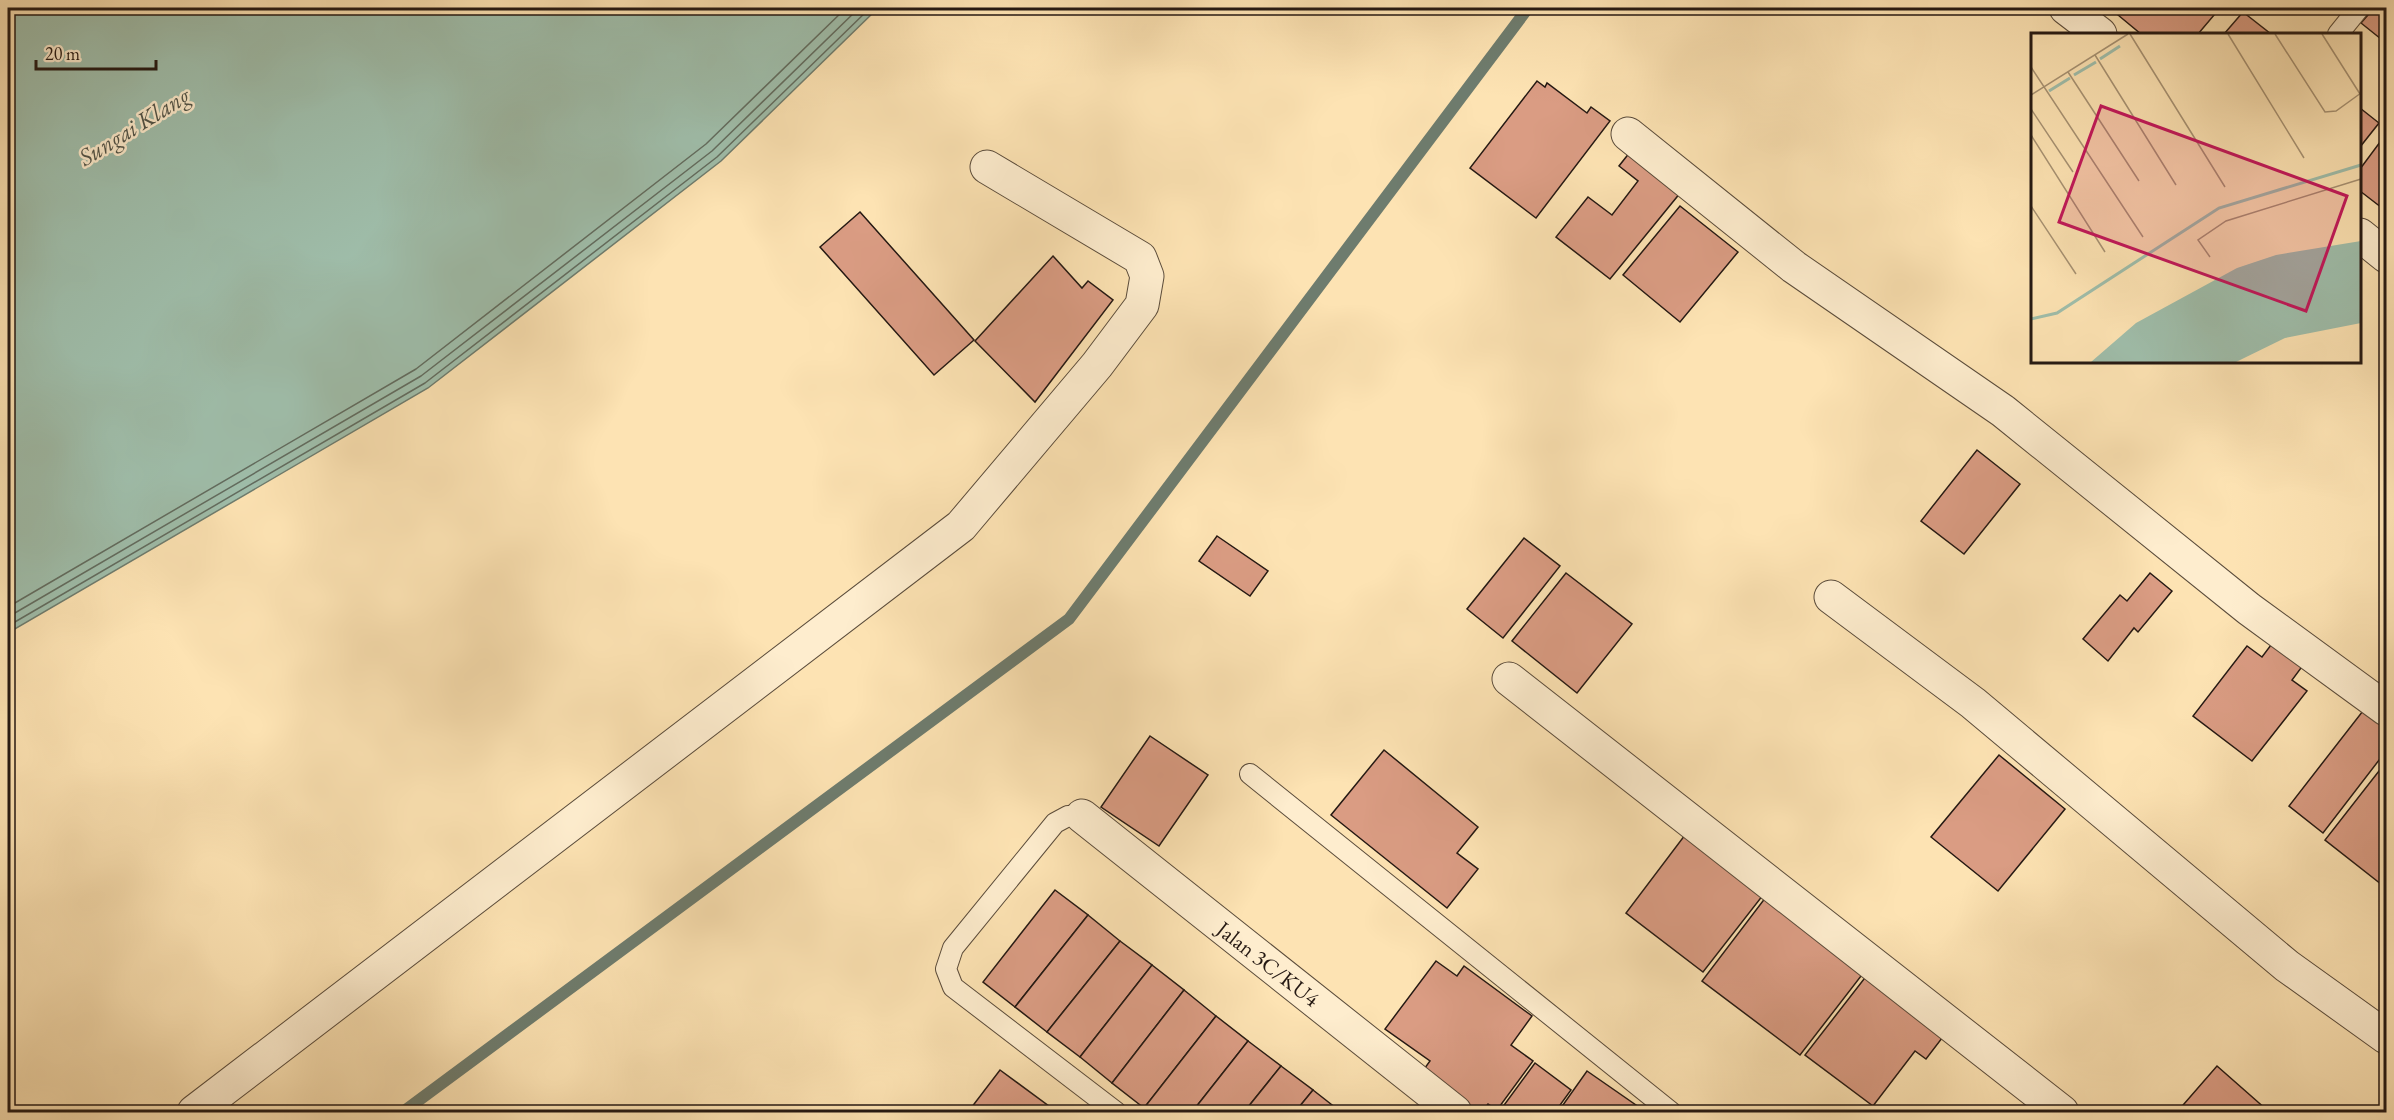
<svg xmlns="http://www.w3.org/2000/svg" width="2394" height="1120" font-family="'EB Garamond',serif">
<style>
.water{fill:#9fbeab;stroke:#6e7c6e;stroke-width:1.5}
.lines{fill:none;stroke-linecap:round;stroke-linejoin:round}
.shore{stroke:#626c5f;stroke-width:1.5}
.stream{stroke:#6e7c6e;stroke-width:12}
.building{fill:#da9c83;stroke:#251913;stroke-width:1.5}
.service-casing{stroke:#5b4c3b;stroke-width:22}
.minor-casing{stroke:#5b4c3b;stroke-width:35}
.service{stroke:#feedce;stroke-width:20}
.minor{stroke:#feedce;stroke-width:33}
.labels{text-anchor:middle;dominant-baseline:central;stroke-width:5;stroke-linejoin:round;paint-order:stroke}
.street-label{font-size:22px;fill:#251913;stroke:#feedce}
.water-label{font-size:24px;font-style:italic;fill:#505348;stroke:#feedce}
.inset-river{fill:none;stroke:#9fbeab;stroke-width:3}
.inset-road{fill:none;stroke:#a79273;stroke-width:1.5}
.view{fill:#c2185b;fill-opacity:0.15;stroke:#c2185b;stroke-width:3}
.inset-edge{fill:none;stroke:#251913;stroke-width:3}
</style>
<rect width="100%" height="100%" fill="#fde3b3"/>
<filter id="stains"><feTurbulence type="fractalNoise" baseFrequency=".00333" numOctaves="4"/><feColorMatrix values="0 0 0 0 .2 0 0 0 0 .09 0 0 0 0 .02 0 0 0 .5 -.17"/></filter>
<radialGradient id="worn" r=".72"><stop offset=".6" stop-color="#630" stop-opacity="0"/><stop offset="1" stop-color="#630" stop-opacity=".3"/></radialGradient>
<!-- water -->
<polygon class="water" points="8,8 878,8 721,161 428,388 8,633"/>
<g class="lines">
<!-- shore -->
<g class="shore">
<polyline points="8,607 416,369 706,144 846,8"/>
<polyline points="8,617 421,376 712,151 859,8"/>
<polyline points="8,626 425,383 717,157 870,8"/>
</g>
<!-- stream -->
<polyline class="stream" points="403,1112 1069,619 1528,8"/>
</g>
<!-- building -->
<g class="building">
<polygon points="2124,8 2220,8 2198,34 2141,34 2118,15"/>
<polygon points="2374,8 2386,8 2386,43 2361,23"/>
<polygon points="2243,12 2271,34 2224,34"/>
<polygon points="1537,81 1545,87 1547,83 1587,113 1591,107 1610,121 1536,218 1470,168"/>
<polygon points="2360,108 2379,123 2360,147"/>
<polygon points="2386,134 2386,211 2360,191 2360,169"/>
<polygon points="1634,147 1685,187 1610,279 1556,237 1588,197 1612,215 1638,181 1619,166"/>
<polygon points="1680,206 1738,252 1680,322 1623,275"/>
<polygon points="860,212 974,340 934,375 820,247"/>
<polygon points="1053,256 1082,288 1088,281 1113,300 1035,402 975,341"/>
<polygon points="1977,450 2020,484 1964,554 1921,521"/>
<polygon points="1217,536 1268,571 1250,596 1199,561"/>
<polygon points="1524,538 1560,566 1503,638 1467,609"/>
<polygon points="1566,573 1632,624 1577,693 1512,641"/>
<polygon points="2150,573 2172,591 2138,632 2134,628 2108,661 2083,639 2120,595 2127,601"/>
<polygon points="2274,641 2304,664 2292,680 2307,691 2252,761 2193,716 2247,646 2262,657"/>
<polygon points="2366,707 2386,723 2386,751 2323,833 2289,806"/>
<polygon points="1150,736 1208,775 1159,846 1101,807"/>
<polygon points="1384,750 1478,827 1457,853 1478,869 1447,908 1331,815"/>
<polygon points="1999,755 2065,809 1998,891 1931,837"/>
<polygon points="2386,762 2386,888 2325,840"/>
<polygon points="1688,831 1767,890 1703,972 1626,913"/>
<polygon points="1055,890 1088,915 1015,1007 983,982"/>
<polygon points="1769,893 1868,967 1800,1055 1702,981"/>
<polygon points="1088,915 1120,941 1047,1032 1015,1007"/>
<polygon points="1120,941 1152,965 1080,1057 1047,1032"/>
<polygon points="1436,961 1457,976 1464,966 1532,1016 1511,1045 1533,1061 1497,1110 1488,1104 1482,1112 1478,1112 1422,1072 1430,1061 1385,1029"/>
<polygon points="1152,965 1184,990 1112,1083 1080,1057"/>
<polygon points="1871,970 1949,1029 1926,1059 1915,1051 1873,1106 1805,1055"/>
<polygon points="1184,990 1216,1016 1144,1108 1112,1083"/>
<polygon points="1216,1016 1248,1041 1192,1112 1150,1112 1144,1108"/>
<polygon points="1248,1041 1281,1066 1244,1112 1192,1112"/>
<polygon points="1535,1063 1571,1090 1555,1112 1499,1112"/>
<polygon points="1281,1066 1313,1090 1295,1112 1244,1112"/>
<polygon points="2217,1066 2267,1110 2265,1112 2177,1112"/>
<polygon points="1000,1070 1057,1112 968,1112"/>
<polygon points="1587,1071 1646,1112 1558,1112"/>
<polygon points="1313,1090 1341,1112 1295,1112"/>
</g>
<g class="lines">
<defs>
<g id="service">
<polyline points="2338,34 2359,8"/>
<polyline points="1250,774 1671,1112"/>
<polyline points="1082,816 1068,816 1055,823 953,948 946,969 953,987 1116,1112"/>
</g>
<g id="minor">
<polyline points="2066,8 2100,34"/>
<polyline points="1628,134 1794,267 2003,411 2249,609 2386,709"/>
<polyline points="2360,235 2386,256"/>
<polyline points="1831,597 1973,703 2287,966 2386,1037"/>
<polyline points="1509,679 2062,1112"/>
<polyline points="1082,816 1455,1112"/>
<polyline points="194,1112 961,526 1097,365 1142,305 1147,276 1140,258 987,167"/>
</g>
</defs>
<!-- service casing -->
<use href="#service" class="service-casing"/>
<!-- minor casing -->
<use href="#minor" class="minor-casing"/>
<!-- service -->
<use href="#service" class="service"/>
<!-- minor -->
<use href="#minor" class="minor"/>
</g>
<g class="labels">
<!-- street labels -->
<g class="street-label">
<text transform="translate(1268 964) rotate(38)">Jalan 3C/KU4</text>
</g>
<!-- water labels -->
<g class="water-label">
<text transform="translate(134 126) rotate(-32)">Sungai Klang</text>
</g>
</g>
<!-- overview -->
<g transform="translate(2031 33)">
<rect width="330" height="330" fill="#fde3b3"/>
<path d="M330,208V290L254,305L205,329H60L105,290L206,235L245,222Z" fill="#9fbeab"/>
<path class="inset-river" d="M69,26L89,13M43,42L65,29M18,58L39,45M0,286L26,280L188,175L330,132"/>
<path class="inset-road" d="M99,1L194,154M197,1L273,125M244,1L294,79L305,78L330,60M291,1L329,61M64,22L145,152M0,34L112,204M37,39L108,148M0,62L97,1M0,76L42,139M0,102L74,219M0,173L45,241M179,224L167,207L195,188L330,146"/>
<path class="view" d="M70,73L316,163L275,278L28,189Z"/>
<rect width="330" height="330" class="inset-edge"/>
</g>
<!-- margin -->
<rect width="2394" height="1120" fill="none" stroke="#fde3b3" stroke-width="30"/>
<rect x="9" y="9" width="2376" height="1102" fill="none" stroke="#251913" stroke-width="3"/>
<rect x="15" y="15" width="2364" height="1090" fill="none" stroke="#251913" stroke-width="1.5"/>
<!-- scale -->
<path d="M36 60v9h120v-9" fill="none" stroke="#251913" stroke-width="3"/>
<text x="45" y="60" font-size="18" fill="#251913" stroke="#feedce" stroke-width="4.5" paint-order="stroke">20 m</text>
<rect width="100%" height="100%" filter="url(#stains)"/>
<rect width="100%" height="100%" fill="url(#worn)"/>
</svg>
